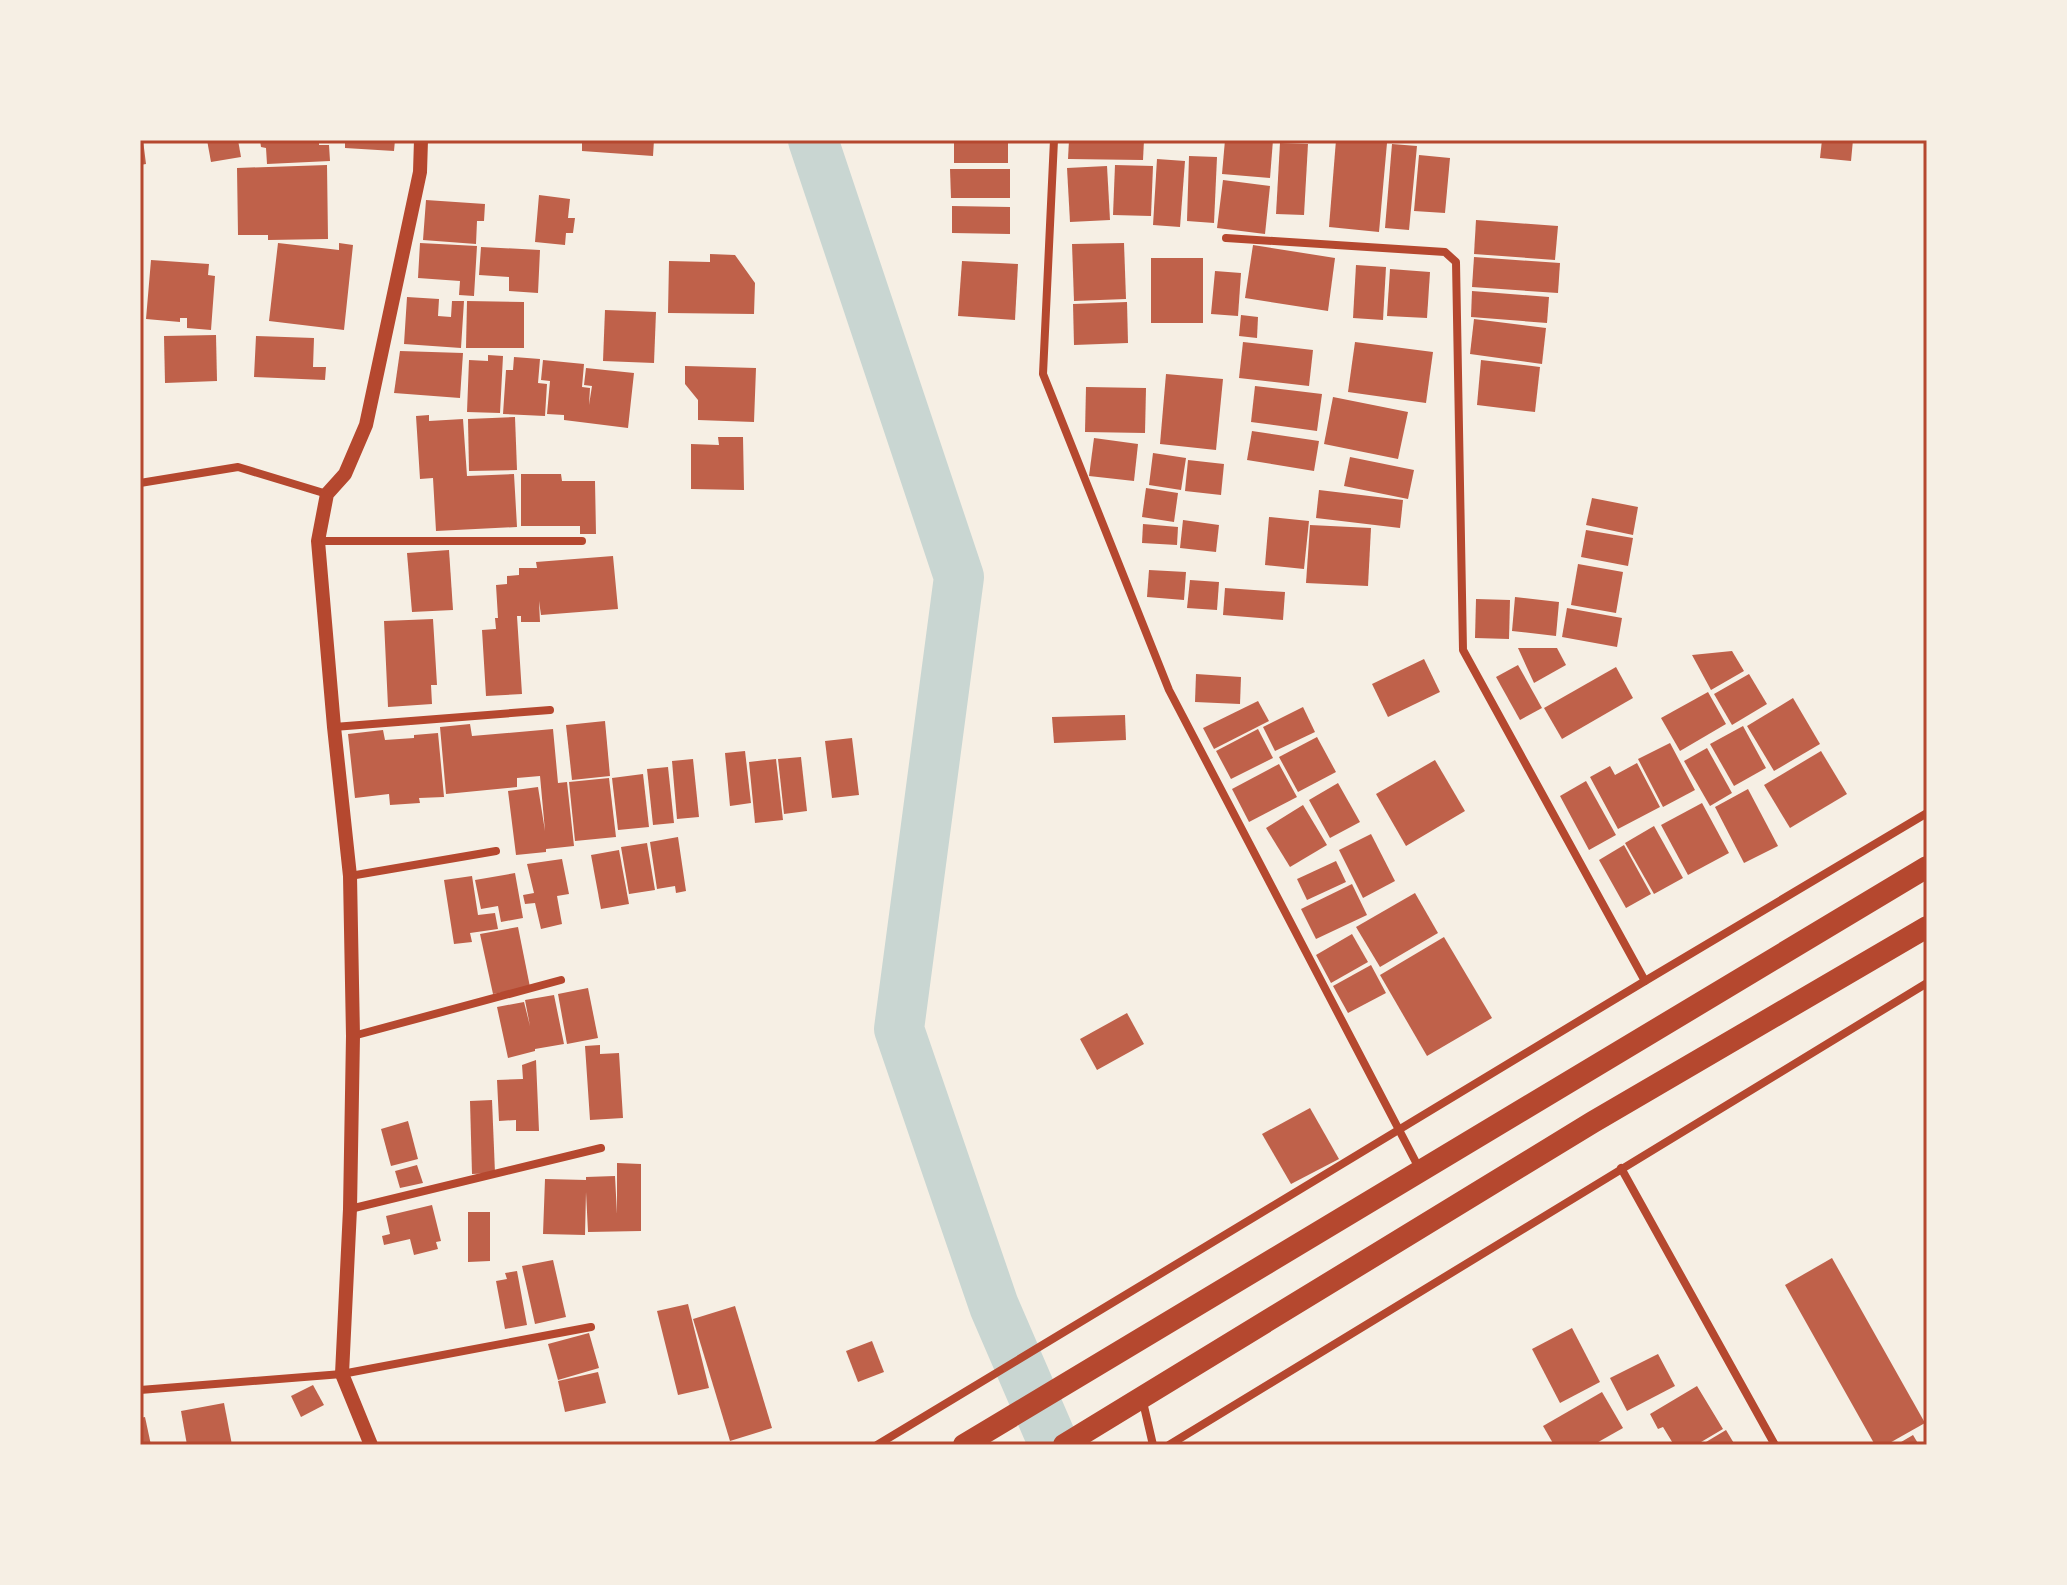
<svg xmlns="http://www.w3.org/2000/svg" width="2067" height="1585" font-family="'Source Sans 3',sans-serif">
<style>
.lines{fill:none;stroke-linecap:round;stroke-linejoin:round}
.river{stroke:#c9d6d2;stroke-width:50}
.building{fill:#bf614a}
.minor{stroke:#b5482f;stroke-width:8}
.tertiary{stroke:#b5482f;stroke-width:14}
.trunk{stroke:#b5482f;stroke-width:22}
.neatline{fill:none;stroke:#b5482f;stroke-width:3}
</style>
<rect width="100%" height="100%" fill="#f6efe4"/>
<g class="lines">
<!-- river -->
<polyline class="river" points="813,140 959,577 899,1029 994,1306 1054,1445"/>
</g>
<!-- building -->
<g class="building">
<polygon points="140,140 143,140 146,164 140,165"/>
<polygon points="207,140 238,140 241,157 211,162"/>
<polygon points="260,140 319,140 319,145 329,145 330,161 267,164 266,148 261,147"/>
<polygon points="345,140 395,140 394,151 345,148"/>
<polygon points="582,140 654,140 653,156 582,151"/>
<rect x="954" y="140" width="54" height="23"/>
<polygon points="1069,140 1144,140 1143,160 1068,159"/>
<polygon points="1225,140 1273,140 1270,178 1222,174"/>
<polygon points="1336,140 1387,143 1379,232 1329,227"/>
<polygon points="1822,140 1853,140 1851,161 1820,158"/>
<polygon points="1280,143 1308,144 1304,215 1276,214"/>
<polygon points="1392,144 1417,146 1409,230 1385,228"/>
<polygon points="1419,155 1450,158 1445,213 1414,211"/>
<polygon points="1189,156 1217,157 1214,223 1187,221"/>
<polygon points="1157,159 1185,161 1180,227 1153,225"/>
<polygon points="327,165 328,239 268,240 268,235 238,235 237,168"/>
<polygon points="1115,165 1153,166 1151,216 1113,215"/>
<polygon points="1107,166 1110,220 1070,222 1067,168"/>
<polygon points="950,169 1010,169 1010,198 951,198"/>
<polygon points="1223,180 1270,186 1265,234 1217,228"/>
<polygon points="539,195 570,199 568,218 575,218 573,233 566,233 565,245 535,242"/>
<polygon points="426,200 485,204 484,221 477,221 476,244 423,240"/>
<polygon points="952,206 1010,207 1010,234 952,233"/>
<polygon points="1476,220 1558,226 1555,260 1474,254"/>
<polygon points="278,243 339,250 339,243 353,245 344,330 269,321"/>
<polygon points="420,243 477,246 474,296 459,295 460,281 418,278"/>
<polygon points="1124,243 1126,299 1074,301 1072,244"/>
<polygon points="1253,245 1335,258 1328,311 1245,298"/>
<polygon points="481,247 540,250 538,293 509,291 509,277 479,275"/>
<polygon points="710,254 735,255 755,283 754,314 668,313 669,261 710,262"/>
<polygon points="1474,257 1560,263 1558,293 1472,287"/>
<rect x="1151" y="258" width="52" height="65"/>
<polygon points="151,260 209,264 208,275 215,276 211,330 187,328 187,318 180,318 180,322 146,319"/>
<polygon points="962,261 1018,264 1015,320 958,316"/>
<polygon points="1356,265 1386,267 1383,320 1353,318"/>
<polygon points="1390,269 1430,272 1427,318 1387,316"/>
<polygon points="1215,271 1241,273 1238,316 1211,314"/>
<polygon points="1472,291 1549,297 1547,323 1471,317"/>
<polygon points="407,297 439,299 438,316 451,317 452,301 464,301 461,348 404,344"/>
<polygon points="467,301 524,302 524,348 466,348"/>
<polygon points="1127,302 1128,343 1074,345 1073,304"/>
<polygon points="605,310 656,312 654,363 603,361"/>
<polygon points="1241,315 1258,317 1257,338 1239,336"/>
<polygon points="1474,319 1546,328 1542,364 1470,354"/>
<polygon points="216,335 217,381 165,383 164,336"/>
<polygon points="256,336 314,338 313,367 326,367 325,380 254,377"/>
<polygon points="1243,342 1313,350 1309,386 1239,378"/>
<polygon points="1355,342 1433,352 1426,403 1348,392"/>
<polygon points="400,351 463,353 460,398 394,393"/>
<polygon points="488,355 503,356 500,413 467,412 469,360 488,361"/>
<polygon points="514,357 540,359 538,383 547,384 545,416 503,414 506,370 513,370"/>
<polygon points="543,360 584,364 582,387 590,388 589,405 592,386 584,385 586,368 634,373 628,428 564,420 564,415 547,414 550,381 541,380"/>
<polygon points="1481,360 1540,367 1535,412 1477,405"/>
<polygon points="685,366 756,368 754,422 698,420 698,400 685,384"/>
<polygon points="1166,374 1223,379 1216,450 1160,444"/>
<polygon points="1255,386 1322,394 1317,431 1251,422"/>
<polygon points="1086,387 1146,388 1145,433 1085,432"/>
<polygon points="1333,397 1408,412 1398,459 1324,444"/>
<polygon points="429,415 429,421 463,419 467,476 514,474 517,527 436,531 433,478 420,479 416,416"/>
<polygon points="515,417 517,470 469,471 468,419"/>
<polygon points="1252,431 1319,441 1314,471 1247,460"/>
<polygon points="718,437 743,437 744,490 691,489 691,444 719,445"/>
<polygon points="1094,438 1138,444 1134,481 1089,476"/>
<polygon points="1153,453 1186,458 1181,490 1149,485"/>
<polygon points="1350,457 1414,470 1408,499 1344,486"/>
<polygon points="1188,460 1224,464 1221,495 1185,491"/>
<polygon points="521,474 561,474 562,481 595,481 596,534 580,534 580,526 521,526"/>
<polygon points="1146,488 1178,493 1174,522 1142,517"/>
<polygon points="1319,490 1403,500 1400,528 1316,518"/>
<polygon points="1592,498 1638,507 1633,535 1586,525"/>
<polygon points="1269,517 1309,521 1304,569 1265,565"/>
<polygon points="1183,520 1219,525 1216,552 1180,548"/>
<polygon points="1143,524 1178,527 1177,545 1142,543"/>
<polygon points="1310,525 1371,528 1368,586 1306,583"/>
<polygon points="1586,530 1633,538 1628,566 1581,557"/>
<polygon points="449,550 453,610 412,612 407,553"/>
<polygon points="613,556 618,609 541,615 539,601 540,622 521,622 521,616 517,616 522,694 486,696 482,630 496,629 495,618 498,618 496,585 507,584 507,576 519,575 519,568 537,568 536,562"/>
<polygon points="1578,564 1623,572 1616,613 1571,605"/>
<polygon points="1149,570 1186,572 1184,600 1147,597"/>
<polygon points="1190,580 1219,582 1217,610 1187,608"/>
<polygon points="1225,588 1285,592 1283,620 1223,615"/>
<polygon points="1515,597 1559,602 1556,636 1512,631"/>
<polygon points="1476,599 1510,600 1509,639 1475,638"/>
<polygon points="1567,608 1622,618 1617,647 1562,637"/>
<polygon points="433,619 437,685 431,685 432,704 388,707 384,621"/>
<polygon points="1518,648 1557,648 1566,665 1534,683"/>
<polygon points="1732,651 1744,671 1711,690 1692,655"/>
<polygon points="1424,659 1440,692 1388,717 1372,684"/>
<polygon points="1518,665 1542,708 1520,720 1496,677"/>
<polygon points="1616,667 1633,698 1562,739 1544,708"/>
<polygon points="1196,674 1241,677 1240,704 1195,702"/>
<polygon points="1749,674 1767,704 1732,725 1714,694"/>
<polygon points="1708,692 1726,724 1680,751 1661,718"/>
<polygon points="1793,698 1820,744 1774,771 1747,726"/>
<polygon points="1258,701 1269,721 1214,749 1203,728"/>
<polygon points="1303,707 1315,732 1275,751 1263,727"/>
<polygon points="1125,715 1126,740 1054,743 1052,717"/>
<polygon points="605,721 610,776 572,780 566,725"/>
<polygon points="470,724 472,736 553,729 558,783 567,782 574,846 546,849 546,852 516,855 508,791 538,787 545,831 540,776 517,778 517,787 446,794 440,727"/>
<polygon points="1743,726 1766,768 1734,786 1710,744"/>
<polygon points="1258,729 1273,758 1231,779 1216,751"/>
<polygon points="383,730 385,740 414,738 414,735 438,733 444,797 419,798 420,803 390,805 389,794 355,798 348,734"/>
<polygon points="1317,737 1336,772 1298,792 1279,757"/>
<polygon points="852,738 859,795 832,798 825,741"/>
<polygon points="1670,743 1695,790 1663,807 1638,759"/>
<polygon points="1707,748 1732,793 1710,806 1684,761"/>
<polygon points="745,751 751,803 730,806 725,753"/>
<polygon points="1821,751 1847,794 1790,828 1764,785"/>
<polygon points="801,757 807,811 784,814 778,759"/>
<polygon points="693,759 699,817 677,819 672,761"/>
<polygon points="776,759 783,820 755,823 749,762"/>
<polygon points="1435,760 1465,811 1406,846 1376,794"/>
<polygon points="1637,763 1660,807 1618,829 1590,777 1610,766 1615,775"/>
<polygon points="1279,764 1297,797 1249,822 1232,789"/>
<polygon points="668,767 674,823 653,825 647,769"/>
<polygon points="643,774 649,827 618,830 612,778"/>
<polygon points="609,778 616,837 575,841 569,782"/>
<polygon points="1586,781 1616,835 1589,850 1560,796"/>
<polygon points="1338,783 1360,822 1330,838 1309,800"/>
<polygon points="1748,789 1778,846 1744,863 1715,807"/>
<polygon points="1702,803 1729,853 1688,875 1661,825"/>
<polygon points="1303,805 1327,845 1290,867 1266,828"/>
<polygon points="1654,826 1683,878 1654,894 1625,843"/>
<polygon points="1371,834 1395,881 1363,898 1339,850"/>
<polygon points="678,837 686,891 676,893 675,886 657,889 650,842"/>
<polygon points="647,843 655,890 629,894 621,847"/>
<polygon points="1624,845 1651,894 1626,908 1599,860"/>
<polygon points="619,850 629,904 601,909 591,855"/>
<polygon points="562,859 569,894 557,896 562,924 541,929 535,903 525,904 523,895 534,893 527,864"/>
<polygon points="1336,861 1346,882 1307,900 1297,879"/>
<polygon points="515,873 523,918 501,922 498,906 481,909 475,880"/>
<polygon points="472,876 478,915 495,913 498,929 470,933 472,942 454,944 444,880"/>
<polygon points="1352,884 1367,915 1316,939 1301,909"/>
<polygon points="1415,893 1438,933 1380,967 1356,927"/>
<polygon points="518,927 530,987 493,994 480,934"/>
<polygon points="1352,934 1368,962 1331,983 1316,955"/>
<polygon points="1444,937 1492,1018 1427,1056 1380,975"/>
<polygon points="1371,965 1386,993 1348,1013 1333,986"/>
<polygon points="588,988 598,1038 567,1044 558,994"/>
<polygon points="554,995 564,1044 535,1049 535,1051 508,1058 497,1007 524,1002 530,1026 525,1000"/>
<polygon points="1127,1013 1144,1044 1097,1070 1080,1039"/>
<polygon points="600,1045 600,1054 619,1053 623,1118 590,1120 585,1046"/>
<polygon points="536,1060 539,1131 516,1131 516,1120 499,1121 497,1080 523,1079 522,1065"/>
<polygon points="492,1100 495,1173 472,1174 470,1101"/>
<polygon points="1310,1108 1339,1159 1291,1184 1262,1134"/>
<polygon points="408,1121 418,1159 391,1166 381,1129"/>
<polygon points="617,1163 641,1164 641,1231 588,1232 586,1192 585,1235 543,1234 545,1179 586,1180 586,1177 615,1176 617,1214"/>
<polygon points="417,1165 423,1183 400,1188 395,1171"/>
<polygon points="432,1205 441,1241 436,1242 438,1249 414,1255 410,1239 384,1245 382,1236 390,1234 386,1216"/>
<polygon points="468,1212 490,1212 490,1261 468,1262"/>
<polygon points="1832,1258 1925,1423 1886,1445 1875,1445 1785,1285"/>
<polygon points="553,1260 566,1317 535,1324 522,1266"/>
<polygon points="517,1271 527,1325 505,1329 496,1281 507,1279 505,1273"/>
<polygon points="688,1304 709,1388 678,1395 657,1311"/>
<polygon points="735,1306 772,1428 730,1441 693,1319"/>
<polygon points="1572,1328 1600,1382 1560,1403 1532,1349"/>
<polygon points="589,1333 599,1368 558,1380 548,1344"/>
<polygon points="872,1341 884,1372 858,1382 846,1351"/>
<polygon points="1658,1354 1675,1386 1627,1411 1610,1378"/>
<polygon points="598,1372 606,1403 565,1412 558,1381"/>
<polygon points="313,1385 324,1405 301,1417 291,1396"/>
<polygon points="1697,1386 1723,1429 1696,1445 1674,1445 1663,1427 1658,1429 1650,1414"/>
<polygon points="1602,1392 1623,1428 1593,1445 1554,1445 1543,1426"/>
<polygon points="224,1403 232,1445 187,1445 181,1411"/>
<polygon points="145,1417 151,1445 140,1445 140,1418"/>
<polygon points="1726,1430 1735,1445 1701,1445"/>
<polygon points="1913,1435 1919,1445 1896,1445"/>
</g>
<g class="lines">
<!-- minor -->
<g class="minor">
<polyline points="1054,140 1043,374 1169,690 1420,1170"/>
<polyline points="1226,238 1445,252 1456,262 1463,650 1645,981"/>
<polyline points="140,483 238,467 327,494"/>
<polyline points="318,541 582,541"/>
<polyline points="334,727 550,710"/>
<polyline points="350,876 496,851"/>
<polyline points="353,1036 561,980"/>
<polyline points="1621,1168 1775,1445"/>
<polyline points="350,1209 601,1148"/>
<polyline points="140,1390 342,1374 591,1327"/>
<polyline points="1143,1402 1153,1445"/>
<polyline points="877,1445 1645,981 1927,813"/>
<polyline points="1169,1445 1927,983"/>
</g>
<!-- tertiary -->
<polyline class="tertiary" points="371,1445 342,1374 350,1209 353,1036 350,876 334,727 318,541 327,494 345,474 366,425 420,172 421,140"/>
<!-- trunk -->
<g class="trunk">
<polyline points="964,1445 1927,867"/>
<polyline points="1064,1445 1593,1122 1927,927"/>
</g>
</g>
<!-- border -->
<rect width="2067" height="1585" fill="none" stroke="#f6efe4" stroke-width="284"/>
<rect x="142" y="142" width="1783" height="1301" class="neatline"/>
</svg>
